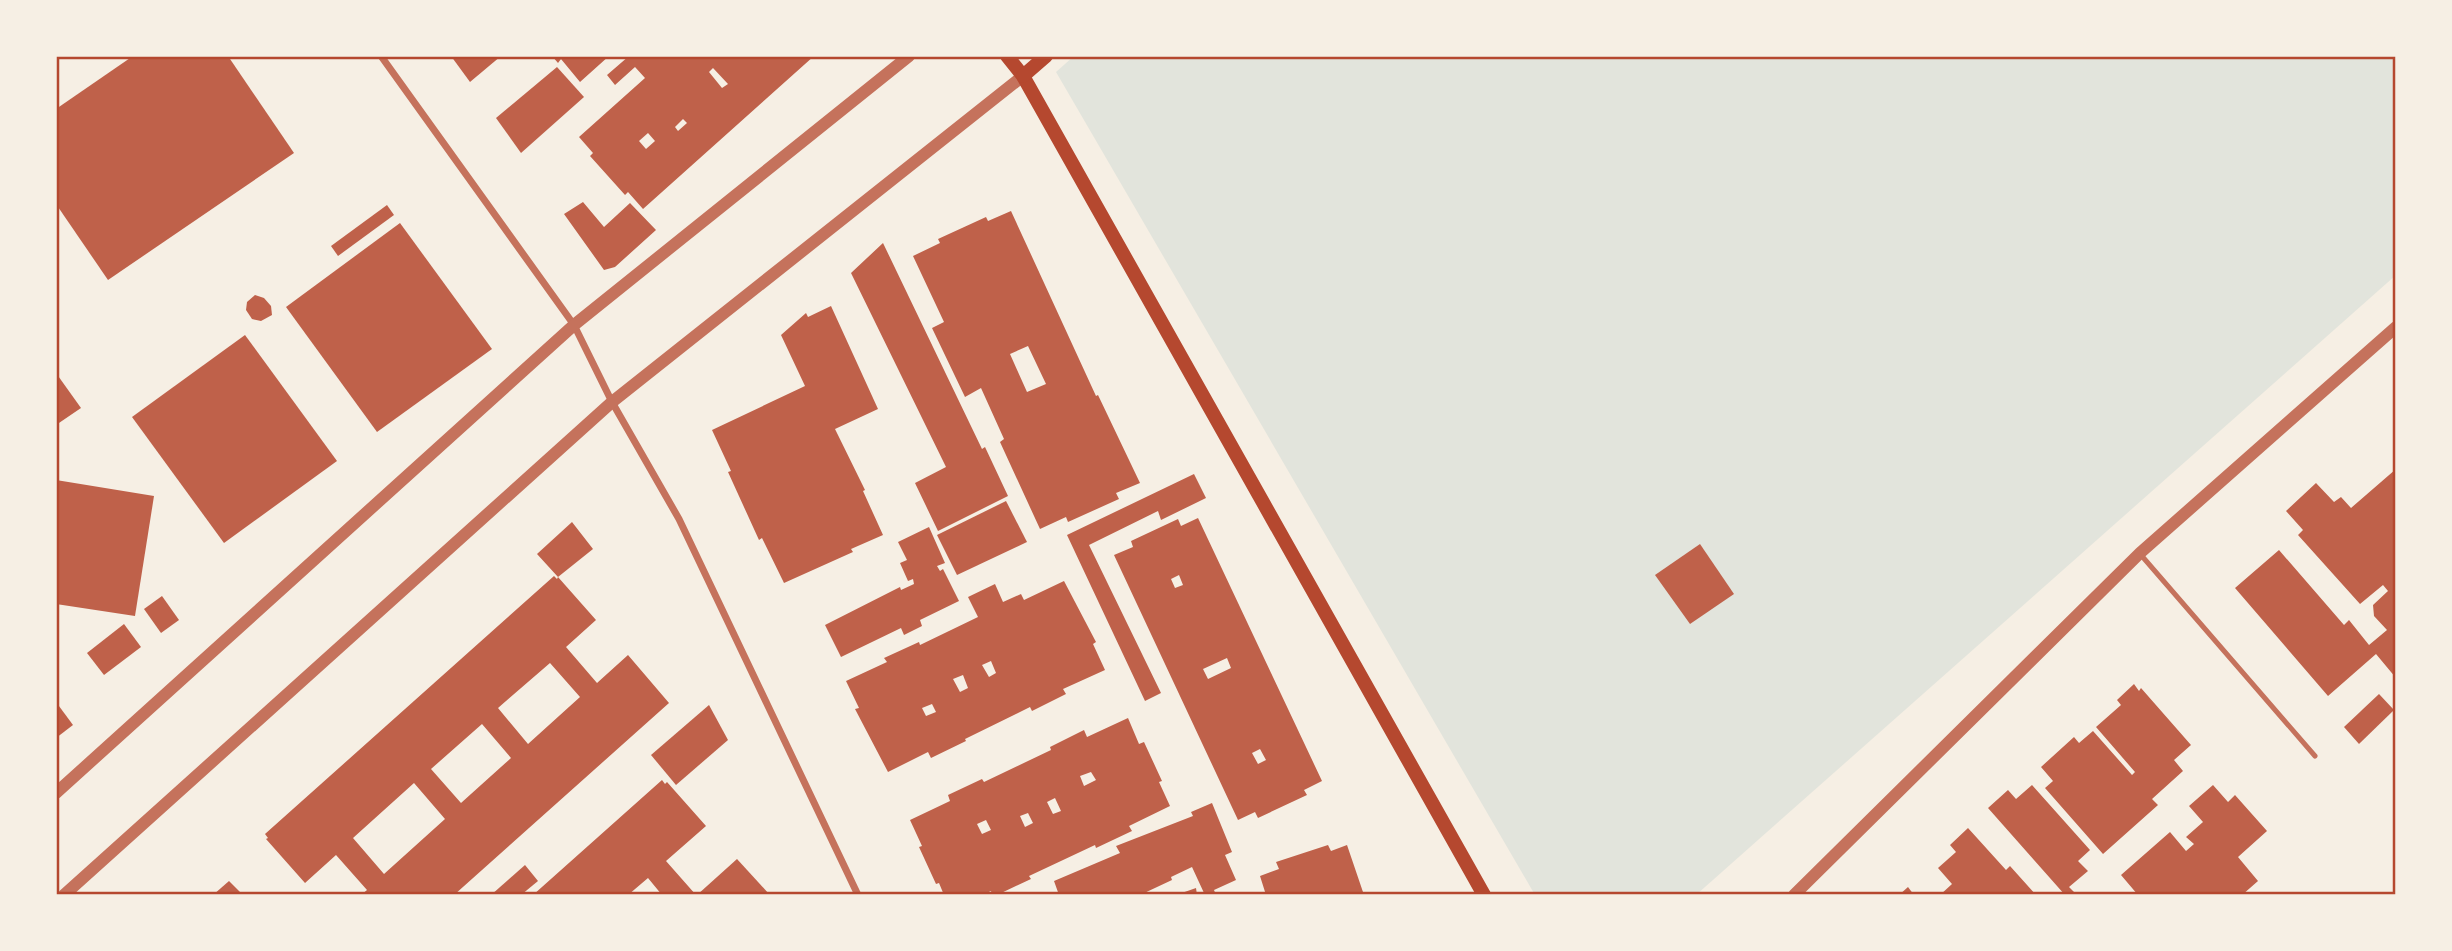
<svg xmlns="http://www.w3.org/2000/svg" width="2452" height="951" font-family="'Fira Sans Condensed',sans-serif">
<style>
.green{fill:#e2e4dc}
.building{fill:#bf614a;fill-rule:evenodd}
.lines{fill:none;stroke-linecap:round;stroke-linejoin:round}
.service{stroke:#c5725c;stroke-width:5}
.minor{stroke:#c5725c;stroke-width:7}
.tertiary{stroke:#c5725c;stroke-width:12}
.secondary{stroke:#b5482f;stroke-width:14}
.neatline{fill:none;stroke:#b5482f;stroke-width:2.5}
</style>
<rect width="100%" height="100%" fill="#f6efe4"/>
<!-- green -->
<polygon class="green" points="1074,56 2396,56 2396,275 1696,895 1535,895 1056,72"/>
<!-- building -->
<g class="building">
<polygon points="133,56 228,56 294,153 108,280 56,204 56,109"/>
<polygon points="451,56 501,56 470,82"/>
<polygon points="552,56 609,56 580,82 561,59 558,63"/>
<path d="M629,56H814L643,209L628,192L625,195L590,156L593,153L579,137L645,78L635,67L615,85L607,75ZM713,68L728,84L722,88L709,72ZM683,119L687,123L678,131L675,127ZM648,133L655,141L646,149L639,141Z"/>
<polygon points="557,67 584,97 521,153 496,118"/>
<polygon points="583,202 604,227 630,203 656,230 615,267 604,270 564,214"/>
<polygon points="387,205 394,215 338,256 331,246"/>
<path d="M1011,211L1096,396L1098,395L1140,483L1116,493L1119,499L1068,522L1066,517L1040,529L1000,442L1004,439L981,388L965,397L932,328L944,322L913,256L940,243L938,239L986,217L988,221ZM1028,346L1046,384L1027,392L1010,354Z"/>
<polygon points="400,223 492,349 377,432 286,307"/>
<polygon points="883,243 982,449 985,447 1008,496 938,531 915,483 946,467 851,273"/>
<polygon points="255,295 264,298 271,306 272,315 261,321 252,319 246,310 247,302"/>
<polygon points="831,306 878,409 835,429 865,490 863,491 883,535 851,549 853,552 784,583 762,538 759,540 728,472 731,471 712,430 805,386 781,335 806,313 808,317"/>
<polygon points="245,335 337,461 224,543 132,417"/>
<polygon points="56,373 81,408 56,425"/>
<polygon points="2396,469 2396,678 2376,654 2328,696 2235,588 2279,550 2344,625 2349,620 2369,645 2387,630 2374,616 2373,605 2388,591 2383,585 2360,604 2298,535 2303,530 2286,511 2316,483 2334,502 2341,497 2351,508"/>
<polygon points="1194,474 1206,498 1161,520 1158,511 1089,545 1161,693 1145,701 1067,535"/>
<polygon points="56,480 154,496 135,616 56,604"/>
<polygon points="1006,501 1027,542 957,575 937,535"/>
<path d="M1198,518L1322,781L1304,790L1307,795L1258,818L1255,812L1238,820L1114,555L1133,547L1131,541L1178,519L1181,526ZM1179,575L1183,585L1175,588L1171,579ZM1227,658L1231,668L1208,679L1203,669ZM1260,749L1266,760L1258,764L1252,753Z"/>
<path d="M572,522L593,549L558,577L596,620L566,647L597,683L628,655L669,703L454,895H361L367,890L336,855L305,883L266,839L268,838L265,834L554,576L557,579L558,577L537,554ZM550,663L580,697L528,744L498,708ZM482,724L511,758L461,803L431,769ZM414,783L445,819L384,874L353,838Z"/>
<polygon points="929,527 945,563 937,566 940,571 943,569 959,601 920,620 922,626 904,635 901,628 841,657 825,625 900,587 901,590 914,584 913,579 908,581 900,563 907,560 898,542"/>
<polygon points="1700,544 1734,594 1690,624 1655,575"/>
<path d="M1064,581L1096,642L1093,644L1105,670L1063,689L1066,694L1032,711L1030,707L965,739L966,741L931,758L928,752L888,772L855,709L859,708L846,681L887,662L884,658L919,642L920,645L978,617L968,597L995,584L1003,602L1021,594L1024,600ZM991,661L996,673L989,677L982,665ZM963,675L968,688L960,692L953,679ZM932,704L936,712L926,716L922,708Z"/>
<polygon points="162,596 179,620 161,633 144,609"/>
<polygon points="124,624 141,647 104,675 87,653"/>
<polygon points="2134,684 2139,691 2141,688 2191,745 2174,760 2183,771 2152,799 2158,805 2103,854 2045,788 2053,781 2041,767 2074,737 2079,743 2093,731 2132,775 2135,772 2096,727 2121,705 2117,700"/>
<polygon points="2379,694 2394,710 2359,744 2344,727"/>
<polygon points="56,702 73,725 56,738"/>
<polygon points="709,705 728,740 676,785 651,755"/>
<path d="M1128,718L1139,744L1144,742L1162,781L1159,782L1170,806L1129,826L1132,831L1096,848L1095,845L1029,876L1031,879L997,895H992L991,891L982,895H944L939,883L936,884L919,847L922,846L910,820L950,801L948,795L982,779L984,782L1051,750L1050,747L1084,730L1087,737ZM1091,772L1096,780L1084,786L1080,776ZM1055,798L1061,811L1053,814L1047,802ZM1028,813L1033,823L1025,827L1020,816ZM986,820L991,830L982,834L977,824Z"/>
<polygon points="662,780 665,784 667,782 706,826 666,861 696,895 662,895 648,878 628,895 533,895"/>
<polygon points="2032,785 2090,850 2078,861 2088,871 2069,887 2077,895 2065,895 1988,808 2008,790 2016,799"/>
<polygon points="2213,785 2228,802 2235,795 2267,831 2238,857 2258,881 2242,895 2138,895 2121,875 2170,832 2186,851 2194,844 2186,837 2203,822 2189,806"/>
<polygon points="1212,803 1232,852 1225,855 1236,880 1214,890 1216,895 1200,895 1204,893 1192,867 1171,877 1172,880 1140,895 1059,895 1054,881 1120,853 1116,846 1193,816 1191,812"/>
<polygon points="1968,828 2006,870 2010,866 2036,895 1940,895 1952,884 1938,868 1956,852 1950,845"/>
<polygon points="1328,845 1331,851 1347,845 1364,895 1266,895 1260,876 1279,869 1276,862"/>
<polygon points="737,859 770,895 697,895"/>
<polygon points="525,865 538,881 521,895 491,895"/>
<polygon points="229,881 243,895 213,895"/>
<polygon points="1908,887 1914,895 1899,895"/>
<polygon points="1196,888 1197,895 1176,895"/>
</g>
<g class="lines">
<!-- service -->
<polyline class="service" points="2141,555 2315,756"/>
<!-- minor -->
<polyline class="minor" points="381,56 574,325 612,402 679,519 858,895"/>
<!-- tertiary -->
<g class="tertiary">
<polyline points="56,793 574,325 909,56"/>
<polyline points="64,895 612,402 1023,76"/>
<polyline points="1794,895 2140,553 2396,327"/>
</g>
<!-- secondary -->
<g class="secondary">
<polyline points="1007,56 1023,76 1484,895"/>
<polyline points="1023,76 1046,56"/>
</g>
</g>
<!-- border -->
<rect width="2452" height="951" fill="none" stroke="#f6efe4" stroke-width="116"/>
<rect x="58" y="58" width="2336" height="835" class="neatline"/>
</svg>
